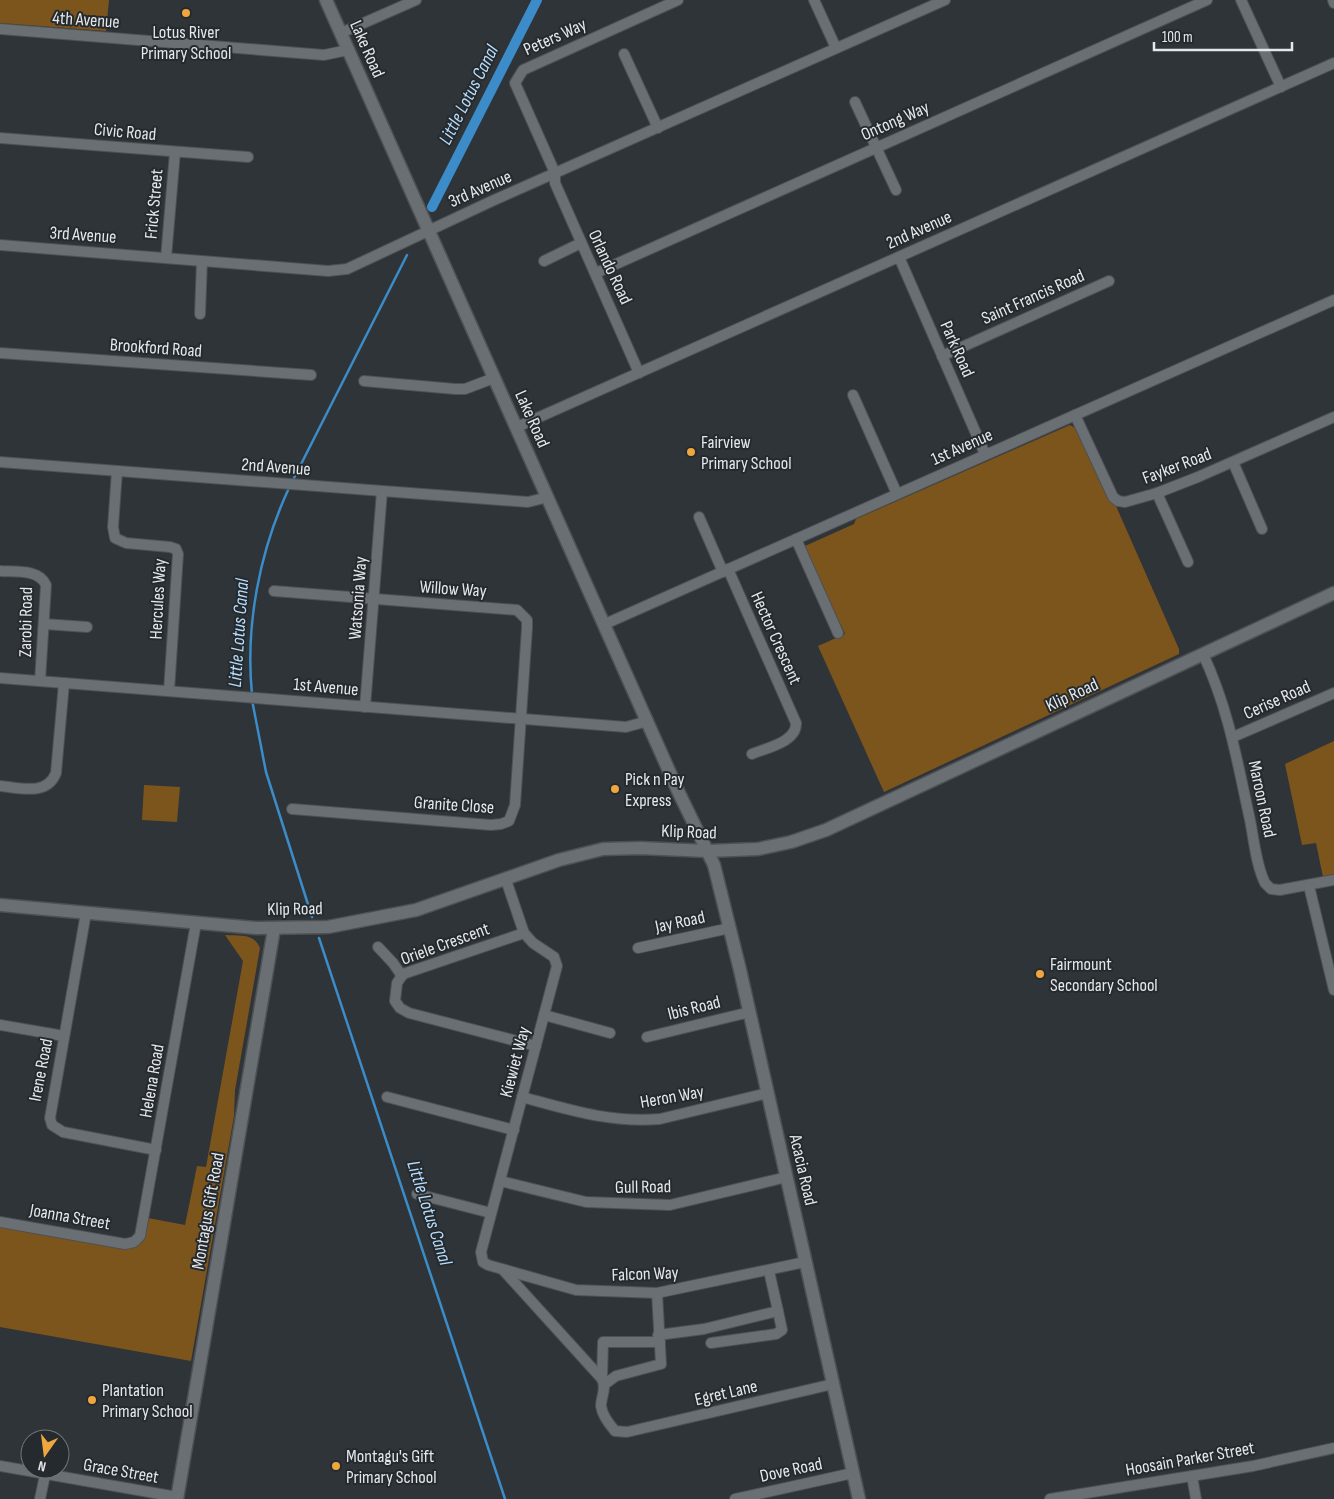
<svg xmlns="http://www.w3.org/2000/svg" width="1334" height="1499" font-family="'Sofia Sans Condensed',sans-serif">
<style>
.green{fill:#7c551c}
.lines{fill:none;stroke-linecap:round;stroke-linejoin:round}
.stream{stroke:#3b8cc8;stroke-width:2.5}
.canal{stroke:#3b8cc8;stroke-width:10}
.minor-casing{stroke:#4d5154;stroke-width:12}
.tertiary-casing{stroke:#4d5154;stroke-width:15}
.minor{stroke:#6a6f73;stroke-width:10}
.tertiary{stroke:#6a6f73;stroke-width:12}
.poi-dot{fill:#efa73d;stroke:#252a2e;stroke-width:2}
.labels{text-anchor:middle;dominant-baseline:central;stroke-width:4;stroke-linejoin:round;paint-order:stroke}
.street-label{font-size:18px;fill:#e5e8ea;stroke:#252a2e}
.poi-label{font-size:18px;fill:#e5e8ea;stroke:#252a2e;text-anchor:start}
.water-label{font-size:19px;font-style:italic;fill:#b8defe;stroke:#252a2e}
</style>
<rect width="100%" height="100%" fill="#2f3438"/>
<!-- green -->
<g class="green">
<polygon points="0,0 109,0 106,31 0,23"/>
<polygon points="1070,425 1077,429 1110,501 1116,506 1179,649 1179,654 884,792 818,646 845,634 841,625 836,622 804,549 805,546 854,524 856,519"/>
<polygon points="1334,741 1334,875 1323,877 1316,843 1302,845 1285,764"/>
<polygon points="144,785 180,787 177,822 142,820"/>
<path d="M225,935C240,936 254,933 260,948L235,1090L234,1116L191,1361L0,1327V1226L124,1248L145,1236L148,1218L185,1225L197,1166L206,1167L243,961Z"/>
</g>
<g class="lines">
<!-- stream -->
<g class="stream">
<polyline points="293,480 407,255"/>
<path d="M252,694C245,625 260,550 289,488"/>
<polyline points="252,700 266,772 312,917"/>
<polyline points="319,938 505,1499"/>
</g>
<!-- canal -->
<polyline class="canal" points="432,207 537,0"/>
<defs>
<g id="minor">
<polyline points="814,0 836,48"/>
<polyline points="1241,0 1281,87"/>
<polyline points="1333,0 1334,3"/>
<polyline points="0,29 324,55 348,50"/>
<polyline points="341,33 416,0"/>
<polyline points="624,54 658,128"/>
<polyline points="855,102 896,190"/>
<polyline points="0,138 248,157"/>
<polyline points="0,245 328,271 347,269 492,201 945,0"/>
<polyline points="899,257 985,454"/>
<polyline points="166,258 175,152"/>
<polyline points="544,261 581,243"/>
<polyline points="596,273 1207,0"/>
<polyline points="200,314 202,261"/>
<polyline points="0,353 311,375"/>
<polyline points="942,356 1109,281"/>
<polyline points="639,373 555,183 555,173 515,83 523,70 678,0"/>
<polyline points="364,381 455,389 465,389 494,378"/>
<polyline points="853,395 897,494"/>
<polyline points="1075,415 1113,497 1118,501 1125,502 1157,493 1198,477 1334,417"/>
<polyline points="517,427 1334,63"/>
<polyline points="0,462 528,502 548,497"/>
<polyline points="1233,462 1262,529"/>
<polyline points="117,471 113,527 115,538 126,543 170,547 176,549 178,554 169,691"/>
<polyline points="1157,493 1188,562"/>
<polyline points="699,517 723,572"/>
<polyline points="796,539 838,633"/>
<path d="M728,569L796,723C797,742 766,748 752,754"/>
<path d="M0,571C16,572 39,569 46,585L40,681"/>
<polyline points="274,591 517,610 527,620 527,628 515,805 509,821 501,824 491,825 292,809"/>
<polyline points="44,624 87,627"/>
<polyline points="605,624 1334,300"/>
<path d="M1203,654C1229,710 1237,761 1250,820C1254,840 1256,865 1265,883L1271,889L1280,890L1334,880"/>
<polyline points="0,678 626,727 648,721"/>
<polyline points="365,707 382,491"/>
<polyline points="1233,737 1334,693"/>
<path d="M0,786C21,788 47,796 56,773L64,683"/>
<polyline points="506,880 524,933 533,943 554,957 557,966 481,1252 483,1262 488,1265 576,1290 657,1293 805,1262"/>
<polyline points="1309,886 1334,990"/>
<polyline points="86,913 50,1118 52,1125 63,1132 156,1150"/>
<polyline points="524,933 403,974 397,983 395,1001 400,1008 409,1013 536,1046"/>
<polyline points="378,947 393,963 402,976"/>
<polyline points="638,948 730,928"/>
<polyline points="544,1015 610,1033"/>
<polyline points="0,1025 64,1036"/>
<polyline points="647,1037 750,1012"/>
<polyline points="387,1097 514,1130"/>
<path d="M522,1097C570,1110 610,1123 660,1119L768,1093"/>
<polyline points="500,1181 586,1202 670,1205 787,1177"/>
<polyline points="417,1194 491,1213"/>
<polyline points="0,1222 125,1244 134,1242 140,1236 196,923"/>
<path d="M504,1271L602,1379C607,1388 601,1397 601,1406C602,1415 609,1424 615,1431L627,1432L833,1384"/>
<polyline points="658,1335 704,1329 778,1311 769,1271"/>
<polyline points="711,1343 776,1334 782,1330 778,1311"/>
<polyline points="602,1379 603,1342 660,1342"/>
<polyline points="605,1384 616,1376 661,1364 657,1293"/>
<polyline points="0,1466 177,1497"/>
<polyline points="1192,1476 1196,1499"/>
<polyline points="40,1499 45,1475"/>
<polyline points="735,1499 853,1473"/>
<polyline points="1050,1499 1253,1466 1334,1448"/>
</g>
<g id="tertiary">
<polyline points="326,0 678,791 714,865 740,970 859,1499"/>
<polyline points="0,905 257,928 328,927 416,910 559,860 603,849 640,848 707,851 758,849 791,842 826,830 1334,593"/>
<polyline points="177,1499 274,929"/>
</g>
</defs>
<!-- minor casing -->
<use href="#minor" class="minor-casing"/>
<!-- tertiary casing -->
<use href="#tertiary" class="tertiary-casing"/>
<!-- minor -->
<use href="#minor" class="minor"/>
<!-- tertiary -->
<use href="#tertiary" class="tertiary"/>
</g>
<!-- markers -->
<g class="poi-dot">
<circle cx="186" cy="13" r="5"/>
<circle cx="691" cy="452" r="5"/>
<circle cx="615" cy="789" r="5"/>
<circle cx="1040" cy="974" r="5"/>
<circle cx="92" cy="1400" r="5"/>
<circle cx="336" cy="1466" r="5"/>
</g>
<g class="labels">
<!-- street labels -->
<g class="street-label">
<text transform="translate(86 20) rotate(4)">4th Avenue</text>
<text transform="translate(555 37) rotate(-24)">Peters Way</text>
<text transform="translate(367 49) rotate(66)">Lake Road</text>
<text transform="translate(895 121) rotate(-24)">Ontong Way</text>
<text transform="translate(125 132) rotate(5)">Civic Road</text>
<text transform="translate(480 189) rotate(-24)">3rd Avenue</text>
<text transform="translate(154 204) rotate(-85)">Frick Street</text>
<text transform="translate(919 230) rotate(-24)">2nd Avenue</text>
<text transform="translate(83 235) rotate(4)">3rd Avenue</text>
<text transform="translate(610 267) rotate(65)">Orlando Road</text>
<text transform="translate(1033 297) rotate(-24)">Saint Francis Road</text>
<text transform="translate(156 348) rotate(4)">Brookford Road</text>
<text transform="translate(957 349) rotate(66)">Park Road</text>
<text transform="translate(532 419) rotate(66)">Lake Road</text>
<text transform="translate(962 447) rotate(-24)">1st Avenue</text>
<text transform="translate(1177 466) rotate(-21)">Fayker Road</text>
<text transform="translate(276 467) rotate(4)">2nd Avenue</text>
<text transform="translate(453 589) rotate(4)">Willow Way</text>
<text transform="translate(358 598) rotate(-86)">Watsonia Way</text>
<text transform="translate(158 599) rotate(-87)">Hercules Way</text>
<text transform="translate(26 622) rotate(-89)">Zarobi Road</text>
<text transform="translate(776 638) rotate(66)">Hector Crescent</text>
<text transform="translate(326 687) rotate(5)">1st Avenue</text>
<text transform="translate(1072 695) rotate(-25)">Klip Road</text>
<text transform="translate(1277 700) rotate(-24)">Cerise Road</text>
<text transform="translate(1262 799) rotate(78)">Maroon Road</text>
<text transform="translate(454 805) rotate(4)">Granite Close</text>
<text transform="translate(689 832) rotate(2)">Klip Road</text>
<text transform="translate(295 909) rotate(-1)">Klip Road</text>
<text transform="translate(680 922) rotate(-12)">Jay Road</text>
<text transform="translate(445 944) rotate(-20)">Oriele Crescent</text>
<text transform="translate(694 1008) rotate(-14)">Ibis Road</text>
<text transform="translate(515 1062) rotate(-75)">Kiewiet Way</text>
<text transform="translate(41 1070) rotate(-79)">Irene Road</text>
<text transform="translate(152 1081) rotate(-80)">Helena Road</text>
<text transform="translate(672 1097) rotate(-10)">Heron Way</text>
<text transform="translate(803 1170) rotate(77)">Acacia Road</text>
<text transform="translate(643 1187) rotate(-1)">Gull Road</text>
<text transform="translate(208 1211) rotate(-80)">Montagus Gift Road</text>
<text transform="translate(70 1217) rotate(10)">Joanna Street</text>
<text transform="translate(645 1274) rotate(-2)">Falcon Way</text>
<text transform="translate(726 1393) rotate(-13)">Egret Lane</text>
<text transform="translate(1190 1459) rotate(-10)">Hoosain Parker Street</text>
<text transform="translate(791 1470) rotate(-12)">Dove Road</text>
<text transform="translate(121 1471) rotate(10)">Grace Street</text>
</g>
<!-- poi labels -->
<g class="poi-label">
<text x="186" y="32" text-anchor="middle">Lotus River<tspan x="186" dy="21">Primary School</tspan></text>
<text x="701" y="442">Fairview<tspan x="701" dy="21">Primary School</tspan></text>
<text x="625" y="779">Pick n Pay<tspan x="625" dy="21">Express</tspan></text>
<text x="1050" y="964">Fairmount<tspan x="1050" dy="21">Secondary School</tspan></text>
<text x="102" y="1390">Plantation<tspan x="102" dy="21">Primary School</tspan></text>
<text x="346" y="1456">Montagu's Gift<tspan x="346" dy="21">Primary School</tspan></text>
</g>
<!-- water labels -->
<g class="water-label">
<text transform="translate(469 95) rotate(-63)">Little Lotus Canal</text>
<text transform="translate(239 633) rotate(-86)">Little Lotus Canal</text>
<text transform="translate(429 1213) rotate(72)">Little Lotus Canal</text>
</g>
</g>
<!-- north arrow -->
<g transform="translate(45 1454) rotate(194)"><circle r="24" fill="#252a2e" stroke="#727679"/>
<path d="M0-4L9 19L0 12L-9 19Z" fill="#efa73d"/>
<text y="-8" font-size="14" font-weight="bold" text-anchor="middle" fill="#e5e8ea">N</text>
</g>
<!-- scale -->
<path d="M1154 42v8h138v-8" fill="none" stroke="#e5e8ea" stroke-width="2.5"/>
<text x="1162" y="42" font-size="15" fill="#e5e8ea" stroke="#252a2e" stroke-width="4" paint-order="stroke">100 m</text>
</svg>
